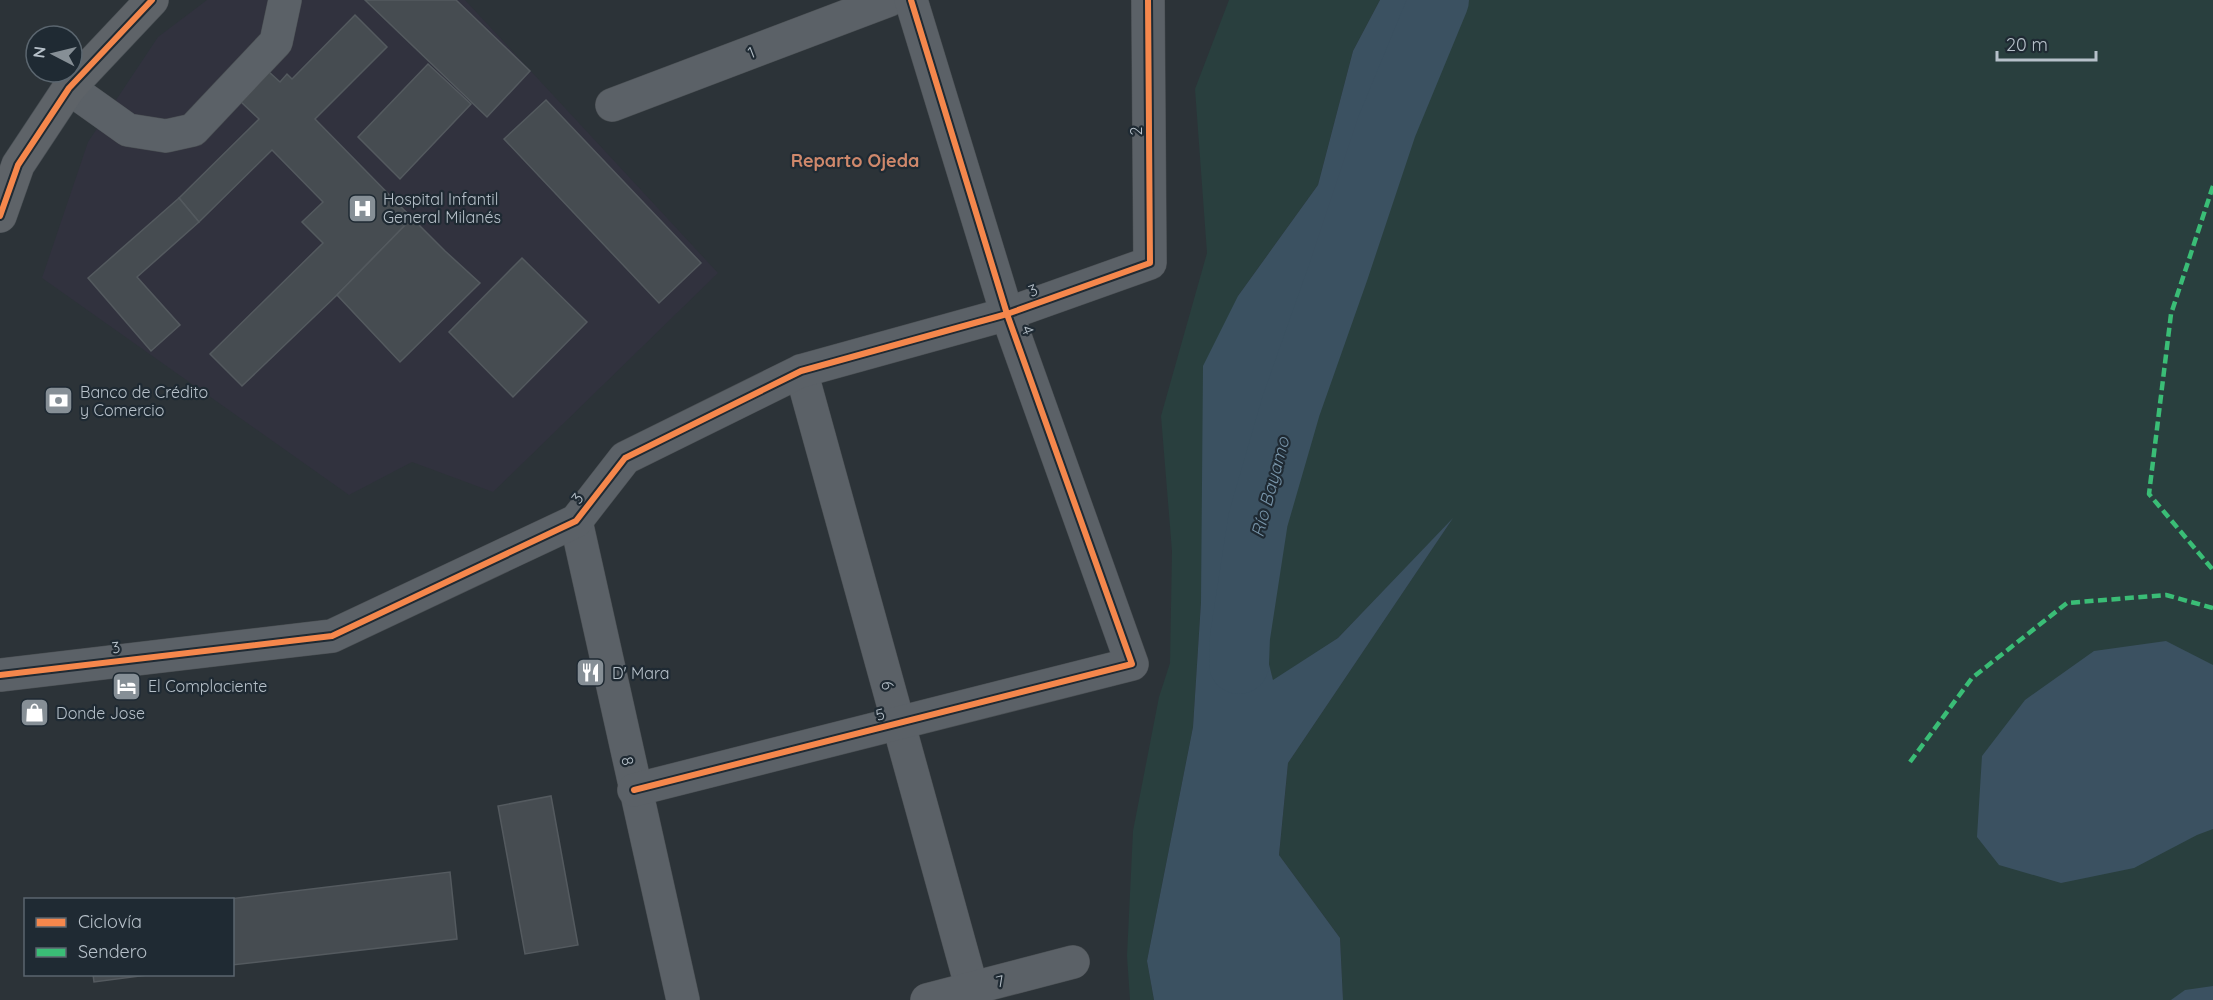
<svg xmlns="http://www.w3.org/2000/svg" width="2213" height="1000" font-family="Quicksand,sans-serif">
<style>
.medical{fill:#31323e}
.green{fill:#293f3e}
.water{fill:#3b5161}
.lines{fill:none;stroke-linecap:round;stroke-linejoin:round}
.river{stroke:#3b5161;stroke-width:60}
.building{fill:#464c51;stroke:#545a5f;stroke-width:1.5}
.minor-casing{stroke:#4a4f53;stroke-width:34}
.major-casing{stroke:#4a5055;stroke-width:34}
.minor{stroke:#5b6167;stroke-width:33}
.major{stroke:#5e6368;stroke-width:33}
.quiet{stroke:#3abd76;stroke-width:4.5;stroke-dasharray:9 4.5;stroke-linecap:butt}
.cycleway-casing{stroke:#1f2a33;stroke-width:10}
.cycleway{stroke:#f5874c;stroke-width:6}
.labels{text-anchor:middle;dominant-baseline:central;stroke-width:4.5;stroke-linejoin:round;paint-order:stroke}
.street-label{font-size:16px;fill:#b6c0c9;stroke:#1f2a33}
.poi-label{font-size:16px;fill:#b6c0c9;stroke:#1f2a33;text-anchor:start}
.neighbourhood-label{font-size:18px;font-weight:bold;fill:#cf886b;stroke:#1f2a33}
.water-label{font-size:18px;font-style:italic;fill:#7895aa;stroke:#1f2a33}
</style>
<rect width="100%" height="100%" fill="#2c3338"/>
<!-- medical -->
<polygon class="medical" points="207,0 465,0 718,273 493,492 412,462 349,495 42,278 88,142 158,37"/>
<!-- green -->
<g class="green">
<polygon points="1229,0 1380,0 1353,51 1318,185 1238,296 1201,602 1193,727 1147,961 1154,1000 1130,1000 1127,956 1133,831 1159,697 1170,663 1172,551 1161,416 1207,253 1195,89"/>
<polygon points="1442,0 2213,0 2213,1000 1343,1000 1340,938 1279,855 1288,763 1450,522 1338,638 1273,681 1240,550 1278,360 1376,102"/>
</g>
<!-- water -->
<g class="water">
<polygon points="1380,0 1442,0 1376,102 1278,360 1240,550 1273,680 1338,638 1453,518 1288,763 1279,855 1340,938 1343,1000 1154,1000 1147,961 1193,727 1201,602 1203,366 1238,296 1318,185 1353,51"/>
<polygon points="2166,641 2213,665 2213,829 2197,835 2134,868 2061,883 1999,865 1977,837 1982,756 2025,700 2094,651"/>
<polygon points="2213,986 2213,1000 2171,1000 2185,990"/>
</g>
<g class="lines">
<!-- river -->
<polyline class="river" points="1239,664 1240,637 1258,520 1291,406 1339,270 1387,126 1439,0"/>
</g>
<!-- building -->
<g class="building">
<polygon points="365,0 456,0 530,71 487,117"/>
<polygon points="355,15 387,47 315,119 412,218 337,295 242,386 210,354 323,243 302,222 323,202 272,150 199,222 179,198 259,119 240,101 268,71 280,82 287,74 292,79"/>
<polygon points="428,64 471,104 400,179 358,137"/>
<polygon points="546,100 701,263 659,303 504,139"/>
<polygon points="179,198 199,222 137,277 180,325 151,351 88,278"/>
<polygon points="412,218 445,251 480,283 400,362 337,295"/>
<polygon points="522,258 587,322 513,397 449,332"/>
<polygon points="551,796 578,945 525,954 498,806"/>
<polygon points="450,872 457,939 232,965 232,900 221,900"/>
<polygon points="93,974 155,974 94,982"/>
</g>
<g class="lines">
<defs>
<g id="minor">
<polyline points="69,88 128,130 166,136 193,130 276,42 285,0"/>
<polyline points="612,105 889,0"/>
<polyline points="801,371 975,1000"/>
<polyline points="576,521 683,1000"/>
<polyline points="0,675 332,636 576,521 625,458 801,371 1007,314 1150,263 1148,0"/>
<polyline points="634,790 1132,664 1007,314 911,0"/>
<polyline points="927,1000 1073,962"/>
</g>
<polyline id="major" points="0,216 18,165 69,88 152,0"/>
</defs>
<!-- minor casing -->
<use href="#minor" class="minor-casing"/>
<!-- major casing -->
<use href="#major" class="major-casing"/>
<!-- minor -->
<use href="#minor" class="minor"/>
<!-- major -->
<use href="#major" class="major"/>
<!-- quiet -->
<g class="quiet">
<polyline points="2213,186 2171,314 2149,494 2213,570"/>
<polyline points="1910,762 1972,678 2067,603 2166,595 2213,608"/>
</g>
<defs>
<g id="cycleway">
<polyline points="0,216 18,165 69,88 152,0"/>
<polyline points="0,675 332,636 576,521 625,458 801,371 1007,314 1150,263 1148,0"/>
<polyline points="634,790 1132,664 1007,314 911,0"/>
</g>
</defs>
<!-- cycleway casing -->
<use href="#cycleway" class="cycleway-casing"/>
<!-- cycleway -->
<use href="#cycleway" class="cycleway"/>
</g>
<!-- icons -->
<defs>
<symbol id="hospital-square" viewBox="-11 -11 22 22"><rect x="-9" y="-9" width="18" height="18" rx="4" fill="#868f96" stroke="#1f2a33"/><path d="M-5-5h3v3.5h4V-5h3V5h-3V1.5h-4V5h-3Z" fill="#fff"/></symbol>
<symbol id="bank-square" viewBox="-11 -11 22 22"><rect x="-9" y="-9" width="18" height="18" rx="4" fill="#868f96" stroke="#1f2a33"/><path d="M-6-4H6V4H-6ZM0-2.3a2.3 2.3 0 1 0 0 4.6a2.3 2.3 0 1 0 0-4.6Z" fill="#fff"/></symbol>
<symbol id="restaurant-square" viewBox="-11 -11 22 22"><rect x="-9" y="-9" width="18" height="18" rx="4" fill="#868f96" stroke="#1f2a33"/><path d="M-5-6h1v4h1v-4h1v4h1v-4h1v5L-1.5 .5V6h-2V.5L-5-1ZM5-6V6H3V1.5H1.5Q1.5-4 5-6Z" fill="#fff"/></symbol>
<symbol id="hotel-square" viewBox="-11 -11 22 22"><rect x="-9" y="-9" width="18" height="18" rx="4" fill="#868f96" stroke="#1f2a33"/><path d="M-6-4.5h1.5V1H6V5H4.5V3h-9V5H-6ZM-4 0a1.8 1.8 0 1 1 3.6 0ZM.5 0V-2.5h3Q6-2.5 6 0Z" fill="#fff"/></symbol>
<symbol id="shop-square" viewBox="-11 -11 22 22"><rect x="-9" y="-9" width="18" height="18" rx="4" fill="#868f96" stroke="#1f2a33"/><path d="M-5-2.5h2.3a2.7 3.5 0 0 1 5.4 0H5L5.5 6h-11ZM-1.5-2.5h3a1.5 2.3 0 0 0-3 0Z" fill="#fff"/></symbol>
</defs>
<g fill-rule="evenodd">
<use href="#hospital-square" x="346" y="192" width="33" height="33"/>
<use href="#bank-square" x="42" y="384" width="33" height="33"/>
<use href="#restaurant-square" x="574" y="656" width="33" height="33"/>
<use href="#hotel-square" x="110" y="670" width="33" height="33"/>
<use href="#shop-square" x="18" y="696" width="33" height="33"/>
</g>
<g class="labels">
<!-- street labels -->
<g class="street-label">
<text transform="translate(751 52) rotate(-21)">1</text>
<text transform="translate(1136 131) rotate(-90)">2</text>
<text transform="translate(1033 290) rotate(-20)">3</text>
<text transform="translate(1028 330) rotate(70)">4</text>
<text transform="translate(577 498) rotate(-52)">3</text>
<text transform="translate(116 647) rotate(-7)">3</text>
<text transform="translate(888 685) rotate(75)">6</text>
<text transform="translate(880 714) rotate(-14)">5</text>
<text transform="translate(628 761) rotate(78)">8</text>
<text transform="translate(1000 981) rotate(-14)">7</text>
</g>
<!-- poi labels -->
<g class="poi-label">
<text x="383" y="199">Hospital Infantil<tspan x="383" dy="18">General Milanés</tspan></text>
<text x="80" y="392">Banco de Crédito<tspan x="80" dy="18">y Comercio</tspan></text>
<text x="612" y="673">D' Mara</text>
<text x="148" y="686">El Complaciente</text>
<text x="56" y="713">Donde Jose</text>
</g>
<!-- neighbourhood labels -->
<g class="neighbourhood-label">
<text x="855" y="160">Reparto Ojeda</text>
</g>
<!-- water labels -->
<g class="water-label">
<text transform="translate(1270 487) rotate(-75)">Río Bayamo</text>
</g>
</g>
<!-- legend -->
<rect x="24" y="898" width="210" height="78" fill="#1f2a33" stroke="#5b666f" stroke-width="1.5"/>
<rect x="36" y="918" width="30" height="9" fill="#f5874c" stroke="#5b666f" stroke-width="1.5"/>
<text x="78" y="928" font-size="18" fill="#b6c0c9">Ciclovía</text>
<rect x="36" y="948" width="30" height="9" fill="#3abd76" stroke="#5b666f" stroke-width="1.5"/>
<text x="78" y="958" font-size="18" fill="#b6c0c9">Sendero</text>
<!-- north arrow -->
<g transform="translate(54 54) rotate(277)"><circle r="28" fill="#1f2a33" stroke="#5b666f" stroke-width="1.5"/>
<path d="M0-4.5L10 22L0 15L-10 22Z" fill="#868f96"/>
<text y="-9" font-size="16" font-weight="bold" text-anchor="middle" fill="#b6c0c9">N</text>
</g>
<!-- scale -->
<path d="M1997 51v9h99v-9" fill="none" stroke="#b6c0c9" stroke-width="3"/>
<text x="2006" y="51" font-size="18" fill="#b6c0c9" stroke="#1f2a33" stroke-width="4.5" paint-order="stroke">20 m</text>
</svg>
